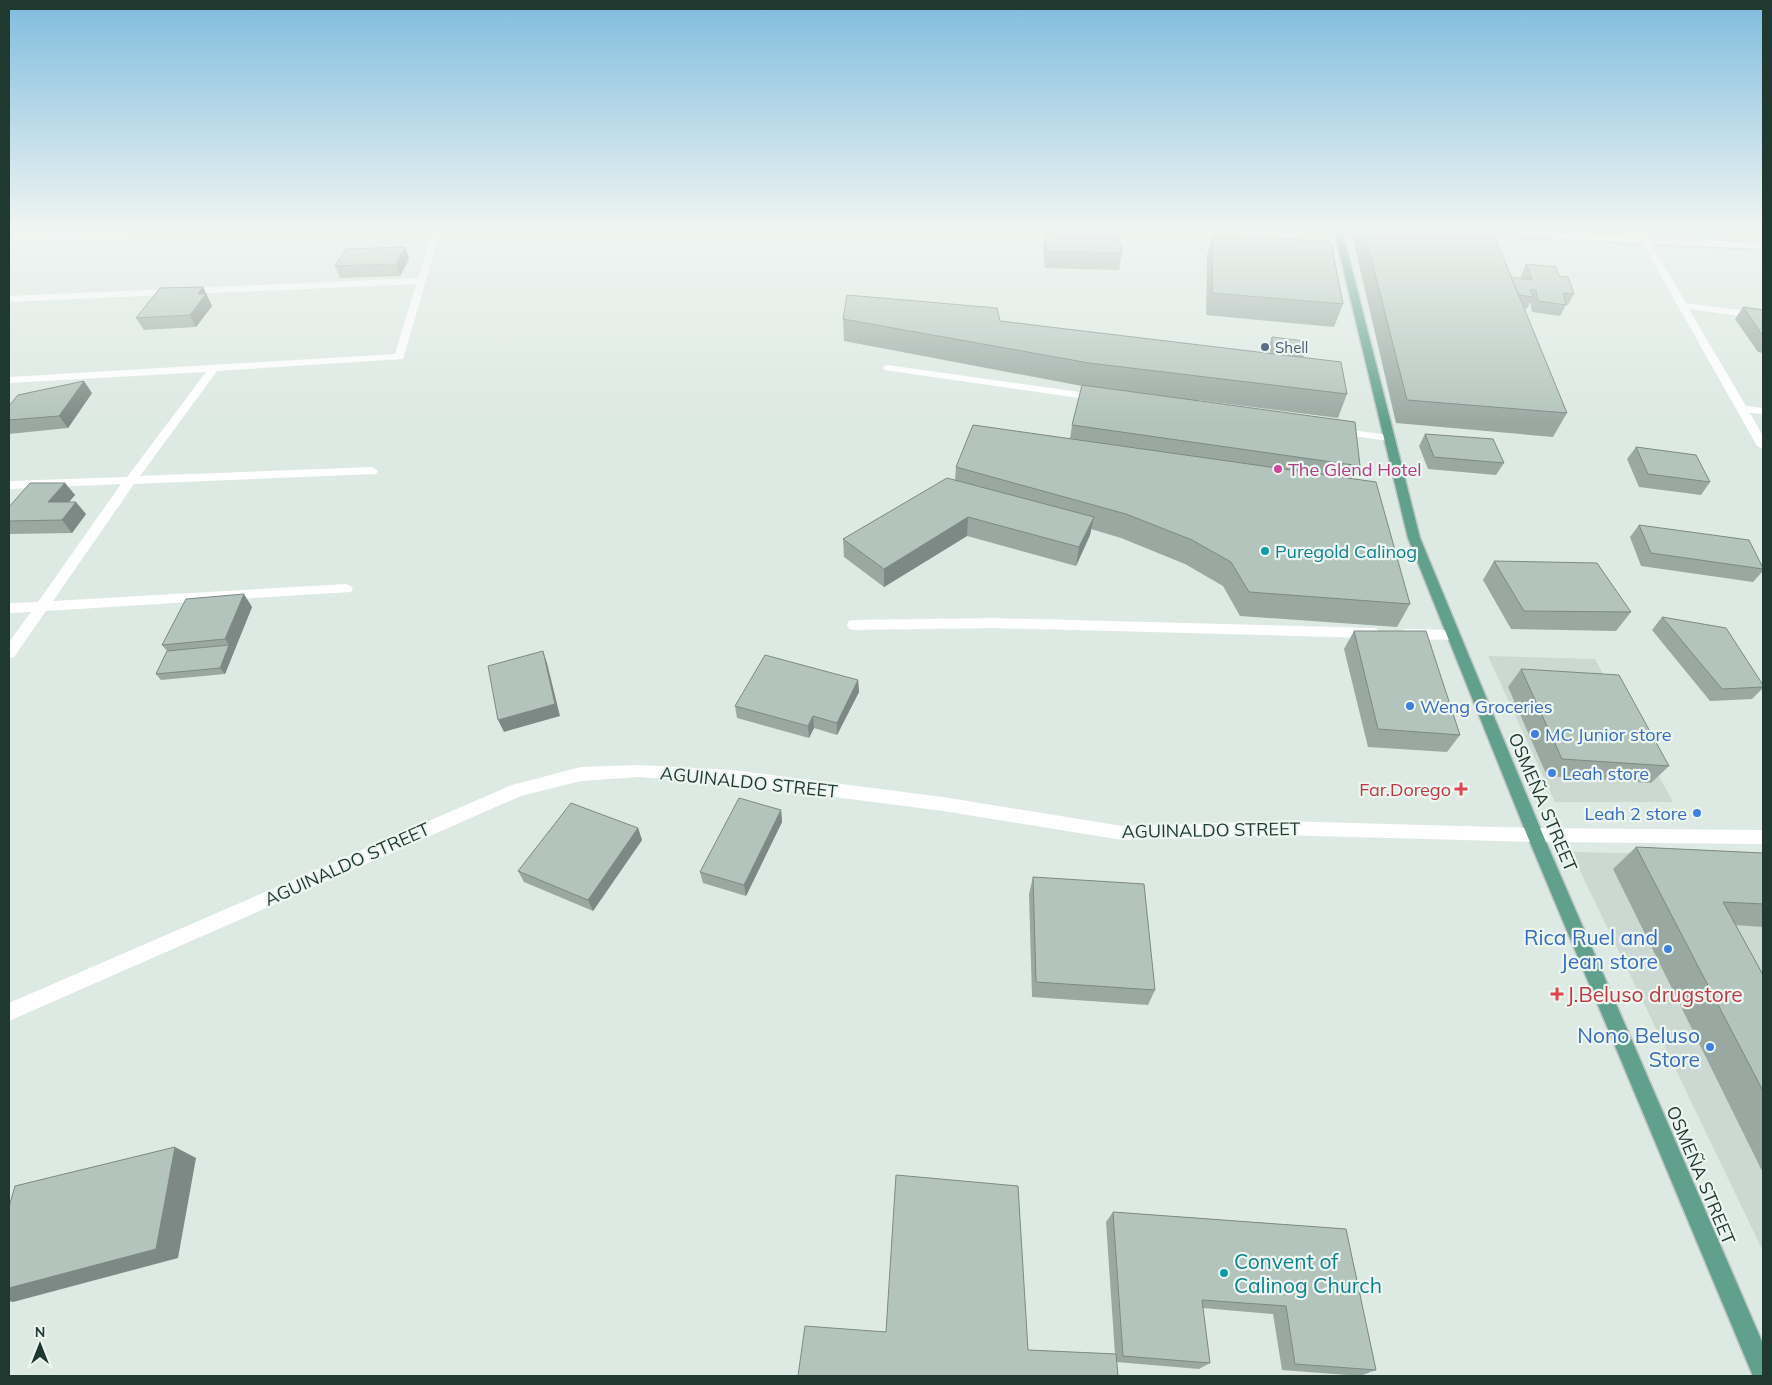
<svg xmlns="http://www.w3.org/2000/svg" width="1772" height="1385" font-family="Mulish,sans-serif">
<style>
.built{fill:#cbd9d2}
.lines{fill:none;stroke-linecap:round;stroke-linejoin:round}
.secondary-casing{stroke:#b0c9bf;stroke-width:3}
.primary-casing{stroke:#bcc4c1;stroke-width:3}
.lane{fill:#fff;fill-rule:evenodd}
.street{fill:#fff;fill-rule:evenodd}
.secondary{fill:#fff;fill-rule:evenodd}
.primary{fill:#61a08c;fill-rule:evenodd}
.wall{fill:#99a9a2}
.shaded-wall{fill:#7d8984}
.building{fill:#b2c4bc;stroke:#7d8984}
.service-dot{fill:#5c6f8a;stroke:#edf6f1;stroke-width:2}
.hotel-dot{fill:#d1479c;stroke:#edf6f1;stroke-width:2}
.culture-dot{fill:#0f9aa8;stroke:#edf6f1;stroke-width:2}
.shop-dot{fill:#3f7fe0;stroke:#edf6f1;stroke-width:2}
.health-dot{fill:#e0444e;stroke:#edf6f1;stroke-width:2}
.labels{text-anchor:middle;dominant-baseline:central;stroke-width:4.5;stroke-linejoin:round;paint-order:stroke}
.far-service-label{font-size:15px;fill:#4e5e75;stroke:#edf6f1;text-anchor:start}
.hotel-label{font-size:18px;fill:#b23c85;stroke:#edf6f1;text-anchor:start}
.culture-label{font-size:18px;fill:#0d838f;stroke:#edf6f1;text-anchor:start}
.shop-label{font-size:18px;fill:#366cbe;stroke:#edf6f1;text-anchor:start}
.street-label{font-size:18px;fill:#1f3930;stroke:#edf6f1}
.health-label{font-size:18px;fill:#be3a42;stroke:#edf6f1;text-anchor:end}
.near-shop-label{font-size:21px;fill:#366cbe;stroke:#edf6f1;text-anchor:end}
.near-health-label{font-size:21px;fill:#be3a42;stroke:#edf6f1;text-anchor:start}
.near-culture-label{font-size:21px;fill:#0d838f;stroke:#edf6f1;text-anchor:start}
</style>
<rect width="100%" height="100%" fill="#dde9e3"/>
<!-- built -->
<g class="built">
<polygon points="1488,656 1595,659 1673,802 1555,802"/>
<polygon points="1571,852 1763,856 1763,1251"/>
</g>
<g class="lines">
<defs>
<polygon id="secondary" points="1468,230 1513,230 1763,243 1763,249 1645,244 1472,233"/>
<polygon id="primary" points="1334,230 1342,230 1420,538 1543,835 1763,1344 1763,1376 1753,1376 1527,835 1408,538"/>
</defs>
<!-- secondary casing -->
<use href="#secondary" class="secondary-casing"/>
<!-- primary casing -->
<use href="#primary" class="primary-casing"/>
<!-- lane -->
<g class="lane">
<polygon points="888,365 1100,395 1106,398 1100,401 884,370 883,368 884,366"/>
<polygon points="1336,428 1389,435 1395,438 1389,441 1332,433 1330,431 1332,429"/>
</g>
<!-- street -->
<g class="street">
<polygon points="135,230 199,230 195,233 9,241 9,235"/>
<polygon points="433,230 441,230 403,359 217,371 140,476 372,467 378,471 376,474 134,484 53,601 346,584 351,586 353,589 351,592 46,611 14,657 9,658 9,642 31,612 9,613 9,603 38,602 121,484 9,489 9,481 127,477 206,372 9,383 9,377 395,354 416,284 9,302 9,296 418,278"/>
<polygon points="1635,230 1643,230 1686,303 1763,313 1763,319 1689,309 1746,406 1763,408 1763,414 1750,413 1763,436 1763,449 1757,446"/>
<polygon points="994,618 1372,628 1377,629 1379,633 1377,637 1372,638 994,628 854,630 849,629 847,625 849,621 854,620"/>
<polygon points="1407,629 1453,630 1458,631 1460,635 1458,639 1453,640 1407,639 1402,638 1400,634 1402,630"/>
<polygon points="639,765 732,770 943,797 1122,826 1280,821 1535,828 1763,830 1763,844 1535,842 1280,835 1122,840 943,811 732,784 639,777 581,781 521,796 9,1021 9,1003 512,785 581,767"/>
</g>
<!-- secondary -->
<use href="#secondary" class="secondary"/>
<!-- primary -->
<use href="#primary" class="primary"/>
</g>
<!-- wall -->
<g class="wall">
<polygon points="1055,230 1117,230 1122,253 1119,270 1045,268 1043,248 1045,232 1055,232"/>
<polygon points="1351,230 1492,230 1511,277 1522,279 1521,276 1526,264 1559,276 1574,294 1568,305 1566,305 1560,316 1532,312 1530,302 1527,309 1524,308 1567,413 1553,437 1396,423"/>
<polygon points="1213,234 1343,304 1334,327 1206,315 1207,255"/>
<polygon points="405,247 409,259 400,276 340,278 335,266"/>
<polygon points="203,287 212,306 196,327 144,330 136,318"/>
<polygon points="1743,307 1763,310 1763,353 1758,352 1735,319"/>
<polygon points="843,319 1000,321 1270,354 1270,343 1272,337 1305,353 1303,358 1347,394 1338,418 1197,400 1360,466 1354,479 1410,604 1397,627 1240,616 1223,586 1185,564 1121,538 1091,529 1090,535 1076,566 967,536 884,587 844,557 843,539 955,480 956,467 1070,439 1072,425 1082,386 844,341"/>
<polygon points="92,393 68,428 9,434 9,406"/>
<polygon points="1425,434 1504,463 1496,475 1428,469 1419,446"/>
<polygon points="1636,447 1710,482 1701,495 1639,487 1627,459"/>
<polygon points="65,483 75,495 69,502 86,514 72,533 9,534 9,507"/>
<polygon points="1639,525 1763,568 1763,571 1753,582 1641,566 1630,537"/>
<polygon points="1494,561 1631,612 1616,631 1511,629 1483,580"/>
<polygon points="252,607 225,674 161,680 156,674 167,651 162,645"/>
<polygon points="1662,617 1763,685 1763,688 1752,699 1710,701 1652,630"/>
<polygon points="1354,631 1460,735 1447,752 1368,747 1344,649"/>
<polygon points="1521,669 1669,766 1651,783 1547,776 1508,687"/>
<polygon points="858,680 859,692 837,735 814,728 809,738 737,718 735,706"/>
<polygon points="781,810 782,822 746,896 703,883 700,872"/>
<polygon points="638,828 642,840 593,911 524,882 518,871"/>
<polygon points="1636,847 1763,853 1763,927 1735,925 1763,975 1763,1173 1613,869"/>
<polygon points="1033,877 1155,990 1148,1005 1032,997 1029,894"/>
<polygon points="1113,1212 1346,1229 1376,1370 1360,1376 1282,1370 1273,1314 1203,1308 1210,1363 1199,1369 1116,1362 1028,1350 1115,1354 1106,1222"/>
</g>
<!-- shaded-wall -->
<g class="shaded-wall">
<polygon points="405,247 409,259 400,276 396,264"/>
<polygon points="203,287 212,306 196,327 190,315 198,294"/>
<polygon points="84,381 92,393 68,428 59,416"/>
<polygon points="65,483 75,495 58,515 48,502"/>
<polygon points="76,502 86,514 72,533 62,520"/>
<polygon points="968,517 967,536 884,587 884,569"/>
<polygon points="1094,517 1090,535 1076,566 1079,547"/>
<polygon points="244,594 252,607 225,674 220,668 229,645 225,639"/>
<polygon points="543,651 547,663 560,716 504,732 498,720"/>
<polygon points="858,680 859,692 837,735 837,723"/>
<polygon points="813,716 814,728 809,738 808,726"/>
<polygon points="781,810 782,822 746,896 744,885"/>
<polygon points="638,828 642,840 593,911 588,900"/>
<polygon points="175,1147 196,1158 178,1258 13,1302 9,1301 9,1288"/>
</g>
<!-- building -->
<g class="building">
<polygon points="1057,230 1117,230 1122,253 1047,251 1045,232 1058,232"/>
<polygon points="1364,230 1492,230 1567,413 1407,400"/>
<polygon points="1213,234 1331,242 1343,304 1212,293"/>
<polygon points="405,247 396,264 335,266 346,249"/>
<polygon points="1526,264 1556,267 1559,276 1568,277 1574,294 1563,293 1566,305 1538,301 1536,290 1530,290 1533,297 1519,295 1511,277 1532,280"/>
<polygon points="203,287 198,294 206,294 190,315 136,318 160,288"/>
<polygon points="847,295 997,308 1000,321 1341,362 1347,394 1089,363 843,319"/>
<polygon points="1743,307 1763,310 1763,336"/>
<polygon points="1272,337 1304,341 1305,353 1272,349"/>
<polygon points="84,381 59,416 9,420 9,406 18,395"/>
<polygon points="1082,385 1355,422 1360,466 1072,425"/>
<polygon points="973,425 1376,482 1410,604 1249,592 1231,562 1192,540 1126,514 956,467"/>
<polygon points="1425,434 1493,439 1504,463 1434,457"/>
<polygon points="1636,447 1696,455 1710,482 1648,474"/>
<polygon points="947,478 1094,517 1079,547 968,517 884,569 843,539"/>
<polygon points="30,483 65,483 48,502 76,502 62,520 9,521 9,507"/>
<polygon points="1639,525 1749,540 1763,568 1763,569 1651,553"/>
<polygon points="1494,561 1597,563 1631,612 1524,611"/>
<polygon points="244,594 225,639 162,645 186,599"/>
<polygon points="1662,617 1726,628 1763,685 1763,687 1722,689"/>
<polygon points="1354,631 1426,631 1460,735 1378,729"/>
<polygon points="229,645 220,668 156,674 167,651"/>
<polygon points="543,651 555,704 498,720 488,666"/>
<polygon points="765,655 858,680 837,723 813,716 808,726 735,706"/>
<polygon points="1521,669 1619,675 1669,766 1562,759"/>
<polygon points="739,798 781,810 744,885 700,872"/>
<polygon points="571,803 638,828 588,900 518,871"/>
<polygon points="1636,847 1763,853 1763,904 1723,902 1763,975 1763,1091"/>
<polygon points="1033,877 1144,884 1155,990 1036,982"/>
<polygon points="175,1147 156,1249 9,1288 9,1207 15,1186"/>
<polygon points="896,1175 1018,1186 1028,1350 1116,1354 1118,1376 798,1376 805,1326 886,1332"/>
<polygon points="1113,1212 1346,1229 1376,1370 1295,1364 1286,1306 1202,1300 1210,1363 1123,1356"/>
</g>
<!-- sky -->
<linearGradient id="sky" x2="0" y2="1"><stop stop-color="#7fbcde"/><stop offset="0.54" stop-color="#f0f5f2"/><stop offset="1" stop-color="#f0f5f2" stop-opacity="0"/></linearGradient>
<rect width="1772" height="424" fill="url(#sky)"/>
<!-- markers -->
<circle class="service-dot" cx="1265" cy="347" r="5"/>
<circle class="hotel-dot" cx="1278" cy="469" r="5"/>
<g class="culture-dot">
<circle cx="1265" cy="551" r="5"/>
<circle cx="1224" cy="1273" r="5"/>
</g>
<g class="shop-dot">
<circle cx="1410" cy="706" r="5"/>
<circle cx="1535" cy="734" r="5"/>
<circle cx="1552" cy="773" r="5"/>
<circle cx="1697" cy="813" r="5"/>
<circle cx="1668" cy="949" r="5"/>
<circle cx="1710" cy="1047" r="5"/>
</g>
<g class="health-dot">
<path d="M1458.5 781.5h5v5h5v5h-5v5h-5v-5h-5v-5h5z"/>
<path d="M1554.5 986.5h5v5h5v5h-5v5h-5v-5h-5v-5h5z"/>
</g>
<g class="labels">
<!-- far-service labels -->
<g class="far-service-label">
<text x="1275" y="347">Shell</text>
</g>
<!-- hotel labels -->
<g class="hotel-label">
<text x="1288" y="469">The Glend Hotel</text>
</g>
<!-- culture labels -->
<g class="culture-label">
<text x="1275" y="551">Puregold Calinog</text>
</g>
<!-- shop labels -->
<g class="shop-label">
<text x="1420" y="706">Weng Groceries</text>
<text x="1545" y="734">MC Junior store</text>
<text x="1562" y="773">Leah store</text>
<text x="1687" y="813" text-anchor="end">Leah 2 store</text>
</g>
<!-- street labels -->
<g class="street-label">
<text transform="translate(749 782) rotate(6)">AGUINALDO STREET</text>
<text transform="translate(1543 802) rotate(67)">OSMEÑA STREET</text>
<text transform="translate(1211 830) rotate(-1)">AGUINALDO STREET</text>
<text transform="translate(347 864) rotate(-24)">AGUINALDO STREET</text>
<text transform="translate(1701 1175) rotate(67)">OSMEÑA STREET</text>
</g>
<!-- health labels -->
<g class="health-label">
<text x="1451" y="789">Far.Dorego</text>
</g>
<!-- near-shop labels -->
<g class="near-shop-label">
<text x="1658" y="937">Rica Ruel and<tspan x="1658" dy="24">Jean store</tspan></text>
<text x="1700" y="1035">Nono Beluso<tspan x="1700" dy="24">Store</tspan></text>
</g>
<!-- near-health labels -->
<g class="near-health-label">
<text x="1567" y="994">J.Beluso drugstore</text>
</g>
<!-- near-culture labels -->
<g class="near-culture-label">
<text x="1234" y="1261">Convent of<tspan x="1234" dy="24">Calinog Church</tspan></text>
</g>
</g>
<!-- border -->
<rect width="1772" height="1385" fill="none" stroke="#1f3930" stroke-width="20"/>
<!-- north arrow -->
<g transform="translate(40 1345)" stroke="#edf6f1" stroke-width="4" paint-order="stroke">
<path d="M0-4L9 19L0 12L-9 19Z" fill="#1f3930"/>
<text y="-8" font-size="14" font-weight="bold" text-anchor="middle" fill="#1f3930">N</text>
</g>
</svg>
